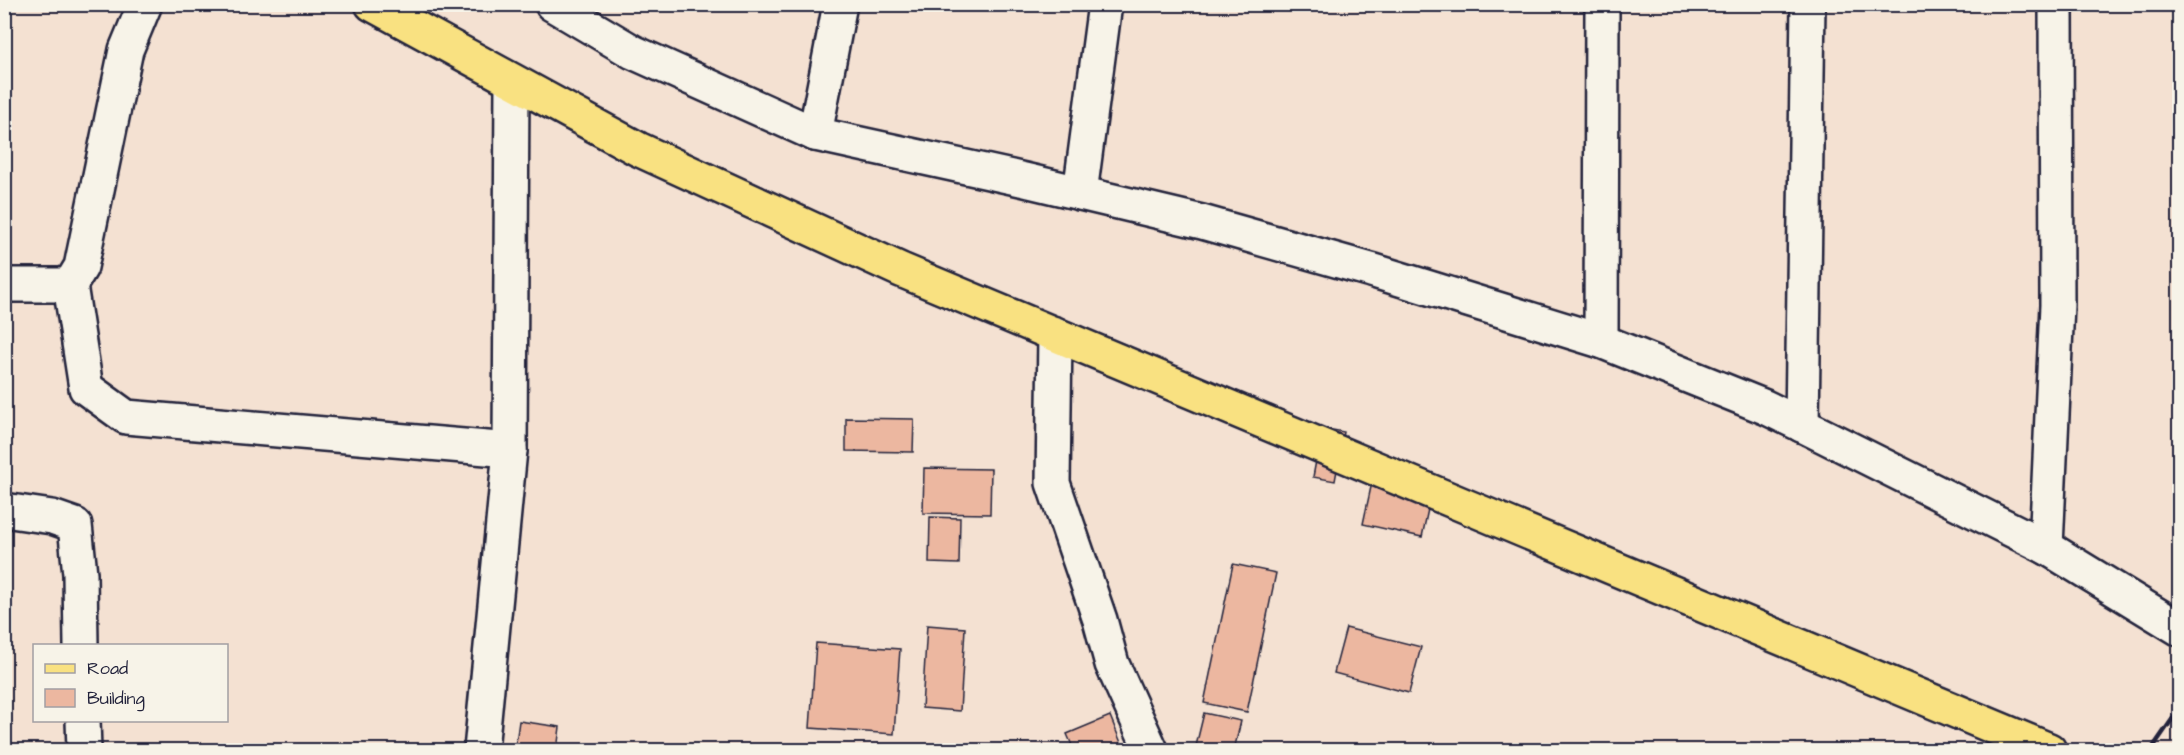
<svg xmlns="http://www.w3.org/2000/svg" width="2184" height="755" font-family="'Architects Daughter',sans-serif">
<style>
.building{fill:#ecb7a0;stroke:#22223b;stroke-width:1.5}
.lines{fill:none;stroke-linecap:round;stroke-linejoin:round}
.minor-casing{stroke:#22223b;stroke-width:38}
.major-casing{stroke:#22223b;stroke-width:38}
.minor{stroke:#f7f3e8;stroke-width:33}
.major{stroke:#f9e181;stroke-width:33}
.rail{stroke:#22223b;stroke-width:4.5}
</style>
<rect width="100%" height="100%" fill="#f4e1d2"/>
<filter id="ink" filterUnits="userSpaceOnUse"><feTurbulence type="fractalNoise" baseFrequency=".0167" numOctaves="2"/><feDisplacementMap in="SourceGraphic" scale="12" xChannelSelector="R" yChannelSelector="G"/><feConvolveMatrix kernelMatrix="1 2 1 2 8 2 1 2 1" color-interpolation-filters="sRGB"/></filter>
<g filter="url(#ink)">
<!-- building -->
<g class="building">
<polygon points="846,418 914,419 913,452 846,451"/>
<polygon points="1322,428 1344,432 1335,481 1313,477"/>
<polygon points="924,468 991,469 990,514 923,513"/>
<polygon points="1374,473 1433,486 1422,537 1363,524"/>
<polygon points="930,517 960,518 959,564 929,563"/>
<polygon points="1233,564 1276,573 1247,712 1204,703"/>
<polygon points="927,625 965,628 960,711 922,708"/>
<polygon points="1346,628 1421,647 1409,693 1334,673"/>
<polygon points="816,643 900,649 894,734 810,728"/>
<polygon points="1204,713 1241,721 1234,750 1195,750"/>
<polygon points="1110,716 1124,750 1074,750 1067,734"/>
<polygon points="519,721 560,727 557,750 515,750"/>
</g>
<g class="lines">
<defs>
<g id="minor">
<polyline points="145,4 126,50 81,267 70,285 86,388 126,417 510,450"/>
<polyline points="552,4 633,52 815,134 1025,180 1202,222 1371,270 1601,341 1765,407 1802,425 2046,547 2180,629"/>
<polyline points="815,134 840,4"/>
<polyline points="1080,193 1105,4"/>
<polyline points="4,285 70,285"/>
<polyline points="1055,334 1053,483 1100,620 1112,664 1151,750"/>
<polyline points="1601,341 1602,4"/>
<polyline points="1802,425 1808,4"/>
<polyline points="4,510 52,517 75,525 80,574 81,646"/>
<polyline points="2046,547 2057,305 2056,4"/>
<polyline points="83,720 84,750"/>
<polyline points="481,750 510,450 512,81"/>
</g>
<polyline id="major" points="372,4 638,149 901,270 2049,750"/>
</defs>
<!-- minor casing -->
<use href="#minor" class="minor-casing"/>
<!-- major casing -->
<use href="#major" class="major-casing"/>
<!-- minor -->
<use href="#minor" class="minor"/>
<!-- major -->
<use href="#major" class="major"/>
<!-- rail -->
<polyline class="rail" points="2151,750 2180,708"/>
</g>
</g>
<!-- margin -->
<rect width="2184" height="755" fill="none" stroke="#f7f3e8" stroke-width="24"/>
<rect x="12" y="12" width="2160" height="731" fill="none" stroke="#22223b" stroke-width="2" filter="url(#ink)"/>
<!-- legend -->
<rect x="33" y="644" width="195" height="78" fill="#f7f3e8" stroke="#a29fa3" stroke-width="1.5"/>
<rect x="45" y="664" width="30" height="9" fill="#f9e181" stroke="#a29fa3" stroke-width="1.5"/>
<text x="87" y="674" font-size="18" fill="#22223b">Road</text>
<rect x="45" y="689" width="30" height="18" fill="#ecb7a0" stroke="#a29fa3" stroke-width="1.5"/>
<text x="87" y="704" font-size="18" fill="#22223b">Building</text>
</svg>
